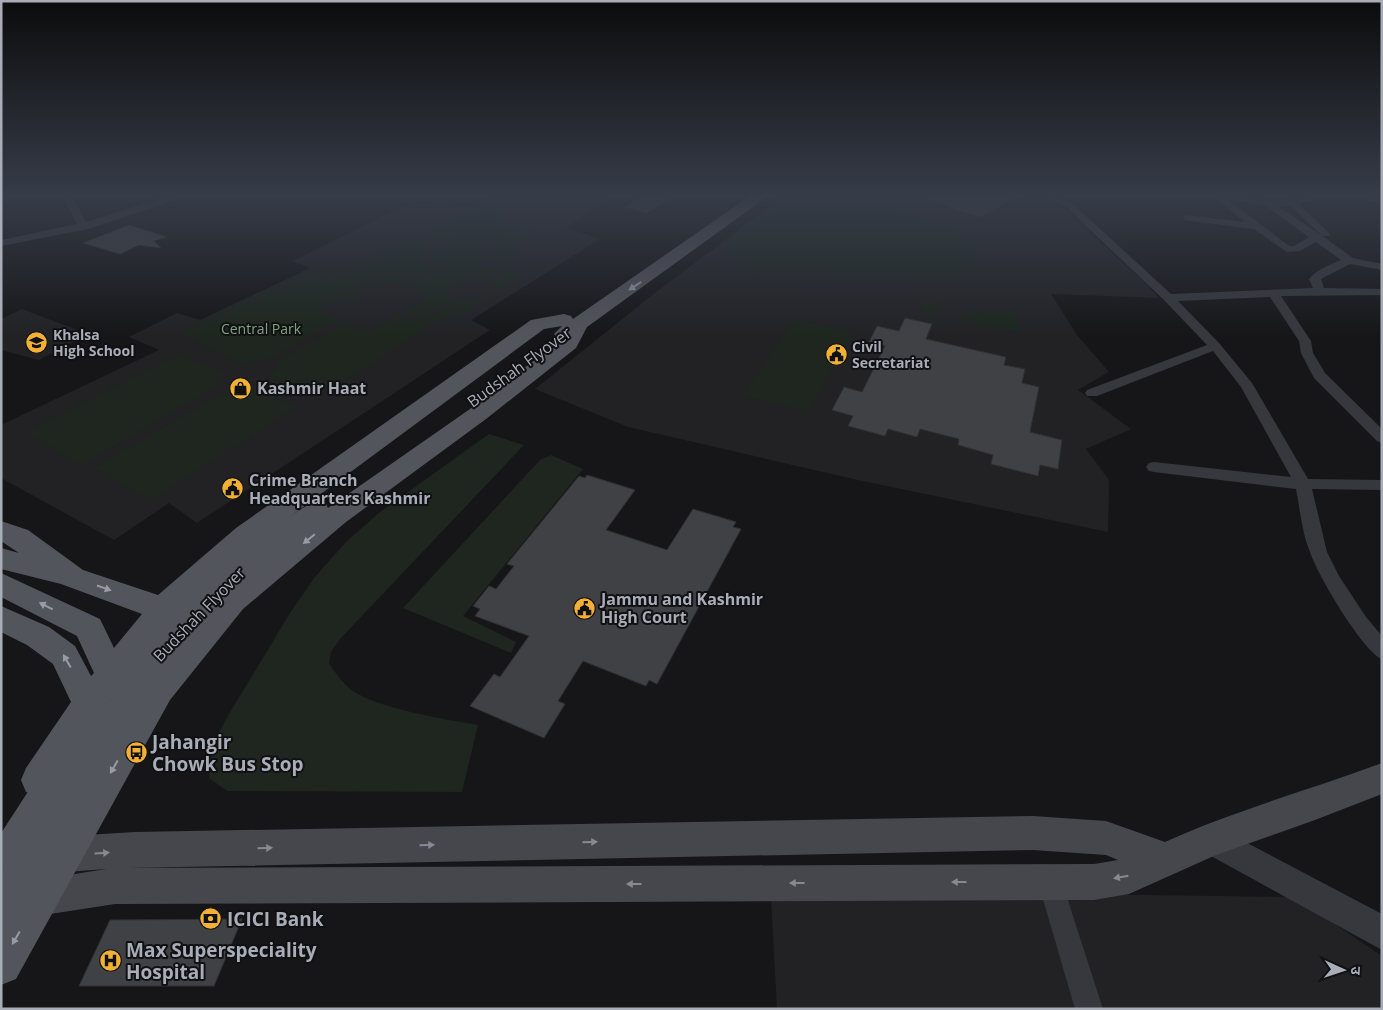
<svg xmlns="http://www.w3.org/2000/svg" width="1383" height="1010" font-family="'Open Sans','Noto Sans Devanagari',sans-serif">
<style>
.built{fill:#222225}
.green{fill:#1e261f}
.building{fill:#404145;stroke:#303034}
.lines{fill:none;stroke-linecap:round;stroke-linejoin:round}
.minor{fill:#37383d;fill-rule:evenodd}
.tertiary{fill:#37383d;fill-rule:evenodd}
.secondary{fill:#45474d;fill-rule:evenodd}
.primary{fill:#53555c;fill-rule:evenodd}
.primary-bridge-far1{stroke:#53555c;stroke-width:29}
.primary-bridge{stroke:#53555c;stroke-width:39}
.oneway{fill:#979ba6}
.oneway2{fill:#858993}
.labels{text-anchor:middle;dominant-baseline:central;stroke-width:4;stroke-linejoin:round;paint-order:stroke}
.far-park-label{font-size:14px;fill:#7fa381;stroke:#111113}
.far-poi-label{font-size:14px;font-weight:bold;fill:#a8adb8;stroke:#111113;text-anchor:start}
.street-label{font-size:16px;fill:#a8adb8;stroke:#111113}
.poi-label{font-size:16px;font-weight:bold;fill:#a8adb8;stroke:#111113;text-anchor:start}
.near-poi-label{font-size:19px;font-weight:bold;fill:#a8adb8;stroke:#111113;text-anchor:start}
</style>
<rect width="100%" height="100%" fill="#161618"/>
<!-- built -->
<g class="built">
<polygon points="492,196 614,196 566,228 600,239 471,320 490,330 197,523 169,503 114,540 1,478 1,425 159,350 129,337 177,313 200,320 310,268 293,261 411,202 423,205 439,201 470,207"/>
<polygon points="784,196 1039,196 1050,199 1064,208 1146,284 1159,298 1051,294 1077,335 1109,372 1078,390 1131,429 1086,449 1109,480 1108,532 858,480 628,427 535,389 656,292"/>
<polygon points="22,309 64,325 89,334 39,360 1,350 1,319"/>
<polygon points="1075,894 1295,897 1382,956 1382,1009 777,1009 771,899"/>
</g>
<!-- green -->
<g class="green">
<polygon points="509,196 531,196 492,216 501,219 501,223 510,225 486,240 465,237 440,243 420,237 468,211 477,213"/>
<polygon points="573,196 604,196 583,209 559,202"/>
<polygon points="790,196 857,196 954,227 976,254 978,271 957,278 744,273 719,248"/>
<path d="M512,227C522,230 529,227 538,230L526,239L529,242L518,249L519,251L517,253L522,256L506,265L494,260L500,250L490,240Z"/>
<path d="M408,238L435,246L425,252L422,257L425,262L434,268L404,283L395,281L390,284L370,281L353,291L363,295L352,302C337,296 329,300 317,310L342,319L266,360H257L243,365L180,333L306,272L324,279Z"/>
<path d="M476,240L490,245L493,249C493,270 433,277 430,256C440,241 460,240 476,240Z"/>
<path d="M488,264L501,269L485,278C472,274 459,285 448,290L450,292L447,295L456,298L419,319L403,313L429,298L412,291L417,287L411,286L438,269L455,271Z"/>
<polygon points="508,270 522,275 521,278 461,314 454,313 447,318 444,317 317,398 269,377 277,368 277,361 346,324 368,333 399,315 422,322 458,300 479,300 495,288 492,285 497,281 493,280"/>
<polygon points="918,299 938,300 940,308 938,315 918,315 922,307"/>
<polygon points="1019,312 1018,332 963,322 964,313"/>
<polygon points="794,319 854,333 808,411 743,396"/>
<polygon points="180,354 223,373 216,381 220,383 218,385 82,465 26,432"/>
<polygon points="251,388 297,406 151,500 95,467 230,389 237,392"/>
<path d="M489,434L524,445L340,639L331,652L329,663C336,674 345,687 358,694C387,710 444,719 478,725L462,792L227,791L209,778L210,750L226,719L290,613L315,577L346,542L380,512Z"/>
<polygon points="551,455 583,469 463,616 516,642 511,653 403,608 540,460"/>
</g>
<!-- building -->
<g class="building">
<polygon points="643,196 675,196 647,213 624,207"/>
<polygon points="925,196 1019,196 980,217 924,199"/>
<polygon points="129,225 167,237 154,241 161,248 139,245 120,254 83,243"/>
<polygon points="905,318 932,324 926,339 1006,357 1004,365 1025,369 1022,383 1039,387 1030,432 1062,440 1058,469 1040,465 1038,476 991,464 993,455 958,445 959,439 920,429 917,437 888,429 885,436 848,426 853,416 832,410 844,387 862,392 885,346 869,342 877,326 899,331"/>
<polygon points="587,475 635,490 606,530 667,550 693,509 736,522 733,527 741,529 657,684 649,680 646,686 583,661 558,701 565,704 544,738 470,706 494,674 500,677 529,636 475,616 480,609 473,606 489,586 496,589 514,566 507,564 579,476 585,478"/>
<polygon points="242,919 214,986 79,986 110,920"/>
</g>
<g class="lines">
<!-- minor -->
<g class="minor">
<polygon points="62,196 72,196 86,222 168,196 181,196 158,206 88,229 1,246 1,240 77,224"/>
<path d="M1045,196H1057L1073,204L1171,294L1313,288L1309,279C1317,269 1330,265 1341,260L1316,242L1300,251L1287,252L1254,229L1184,220V216L1187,215L1245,222L1212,196H1241L1272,201L1322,196L1299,204L1330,234L1329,236H1322L1353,258L1382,264V270L1350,264L1321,279L1324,288L1382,289V295L1281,296L1311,341L1313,353L1325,373L1382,429V443L1377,441L1314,378L1301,353L1299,341L1270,297L1178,301L1219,343L1252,383L1308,479L1382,480V490L1312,489L1327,552L1339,576L1366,617L1382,636V659C1363,652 1317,574 1310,552C1302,533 1300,509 1296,489L1154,472L1149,471L1146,467L1149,463L1154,462L1291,477L1241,387L1213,351L1097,396H1087L1085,393L1087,390L1207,345L1164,300L1067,208ZM1226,198L1266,206L1309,237L1294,246H1289ZM1291,206L1321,235L1279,207Z"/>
<polygon points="1356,196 1382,197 1382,203 1358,198"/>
<polygon points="1050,870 1059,873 1062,882 1103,1009 1075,1009 1038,882 1041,873"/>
</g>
<!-- tertiary -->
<polygon class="tertiary" points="1211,824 1382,914 1382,950 1200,850 1196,839 1200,828"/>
<!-- secondary -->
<path class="secondary" d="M1382,763V794L1315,820L1216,855L1129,894L1094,900L115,904L31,917L18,912L13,899L18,886L31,881L106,869L53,873L41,867L35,855L41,843L53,837L135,832L1033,816L1106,821L1165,842C1235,810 1310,790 1382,763ZM1033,850L1106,855L1118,860L1094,864L129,868Z"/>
<!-- primary -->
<path class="primary" d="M750,196H768L587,327L576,348L486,419L346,522L243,609L170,700L16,979L1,985V923L146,680L221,593L264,559L254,556L250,549L252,545L187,605L193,614L189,623L178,626L169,623L101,714L52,792L39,797L26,792L21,780L26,768L71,702L53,664L27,645L1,632V606L49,627L75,646L91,676L94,673L77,636L1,597V573L100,619L114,648L142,614L61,584L1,569V548L19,553L1,541V521L28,530L83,570L158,595L236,528L531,320L564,314L571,316L573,319ZM562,326L554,334L560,341L470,409L328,508L326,504C310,500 300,510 287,519L544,329Z"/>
<!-- primary-bridge-far1 -->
<path class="primary-bridge-far1" d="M117,719C127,703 135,685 147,670C181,625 222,586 264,549"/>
<!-- primary-bridge -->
<g class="primary-bridge">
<polyline points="1,869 66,769"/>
<polyline points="1,910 118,718"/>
</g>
</g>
<!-- one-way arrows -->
<defs><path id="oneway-solid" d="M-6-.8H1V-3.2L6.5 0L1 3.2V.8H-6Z" transform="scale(1.25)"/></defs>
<g class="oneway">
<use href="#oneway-solid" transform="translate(635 286) rotate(146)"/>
<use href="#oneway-solid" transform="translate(309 539) rotate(141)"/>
<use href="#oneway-solid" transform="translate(104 588) rotate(19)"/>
<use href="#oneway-solid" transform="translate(46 606) rotate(-153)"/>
<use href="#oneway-solid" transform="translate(67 661) rotate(-120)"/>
<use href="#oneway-solid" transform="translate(114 767) rotate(120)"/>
<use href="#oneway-solid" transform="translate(16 938) rotate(120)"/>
</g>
<g class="oneway2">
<use href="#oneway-solid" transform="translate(590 842) rotate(-1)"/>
<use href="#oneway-solid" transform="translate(427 845) rotate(-1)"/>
<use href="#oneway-solid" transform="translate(265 848) rotate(-1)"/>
<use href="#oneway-solid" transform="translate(102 853) rotate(-4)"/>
<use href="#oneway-solid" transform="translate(1121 877) rotate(170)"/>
<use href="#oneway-solid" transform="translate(959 882) rotate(180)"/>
<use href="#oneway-solid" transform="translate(797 883) rotate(180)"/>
<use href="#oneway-solid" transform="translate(634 884) rotate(180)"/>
</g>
<!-- sky -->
<linearGradient id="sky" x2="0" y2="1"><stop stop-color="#0c0c0d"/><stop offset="0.58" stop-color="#363c48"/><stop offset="1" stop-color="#363c48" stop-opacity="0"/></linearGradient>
<rect width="1383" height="337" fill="url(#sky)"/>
<!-- icons -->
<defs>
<symbol id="school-disc" viewBox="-11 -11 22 22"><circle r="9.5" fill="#f2b134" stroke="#111113"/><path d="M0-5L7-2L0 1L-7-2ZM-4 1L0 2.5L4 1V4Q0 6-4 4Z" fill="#111"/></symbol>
<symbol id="civic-disc" viewBox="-11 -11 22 22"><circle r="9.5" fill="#f2b134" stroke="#111113"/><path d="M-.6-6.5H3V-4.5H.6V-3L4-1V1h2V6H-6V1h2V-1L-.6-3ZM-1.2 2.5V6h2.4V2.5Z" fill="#111"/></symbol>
<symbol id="shop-disc" viewBox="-11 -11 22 22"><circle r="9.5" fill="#f2b134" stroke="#111113"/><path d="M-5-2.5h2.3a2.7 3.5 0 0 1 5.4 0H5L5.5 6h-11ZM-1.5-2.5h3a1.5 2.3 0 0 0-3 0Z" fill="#111"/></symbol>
<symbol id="bus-disc" viewBox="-11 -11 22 22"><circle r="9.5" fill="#f2b134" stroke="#111113"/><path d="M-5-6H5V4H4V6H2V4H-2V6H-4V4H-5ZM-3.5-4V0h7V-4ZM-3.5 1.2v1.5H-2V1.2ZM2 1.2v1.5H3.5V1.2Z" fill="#111"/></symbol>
<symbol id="bank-disc" viewBox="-11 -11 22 22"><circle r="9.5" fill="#f2b134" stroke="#111113"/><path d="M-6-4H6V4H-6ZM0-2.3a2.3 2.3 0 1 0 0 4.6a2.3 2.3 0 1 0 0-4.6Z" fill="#111"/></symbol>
<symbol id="hospital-disc" viewBox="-11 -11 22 22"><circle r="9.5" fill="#f2b134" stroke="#111113"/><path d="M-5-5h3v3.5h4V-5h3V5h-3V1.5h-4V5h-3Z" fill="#111"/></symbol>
</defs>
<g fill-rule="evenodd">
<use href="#school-disc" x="24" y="330" width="25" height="25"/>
<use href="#civic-disc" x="824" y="342" width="25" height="25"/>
<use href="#shop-disc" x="228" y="376" width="25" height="25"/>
<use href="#civic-disc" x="220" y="476" width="25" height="25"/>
<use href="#civic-disc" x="572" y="596" width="25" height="25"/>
<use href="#bus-disc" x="124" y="740" width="25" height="25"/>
<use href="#bank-disc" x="198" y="906" width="25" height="25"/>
<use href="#hospital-disc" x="98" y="948" width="25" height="25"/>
</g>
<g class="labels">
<!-- far-park labels -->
<g class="far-park-label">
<text x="261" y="328">Central Park</text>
</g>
<!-- far-poi labels -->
<g class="far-poi-label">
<text x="53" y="334">Khalsa<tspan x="53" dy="16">High School</tspan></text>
<text x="852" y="346">Civil<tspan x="852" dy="16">Secretariat</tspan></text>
</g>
<!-- street labels -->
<g class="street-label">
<text transform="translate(519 367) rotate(-36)">Budshah Flyover</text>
<text transform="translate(199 614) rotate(-46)">Budshah Flyover</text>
</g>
<!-- poi labels -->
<g class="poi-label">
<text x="257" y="388">Kashmir Haat</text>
<text x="249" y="480">Crime Branch<tspan x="249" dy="18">Headquarters Kashmir</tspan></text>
<text x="601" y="599">Jammu and Kashmir<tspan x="601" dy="18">High Court</tspan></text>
</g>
<!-- near-poi labels -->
<g class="near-poi-label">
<text x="152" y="742">Jahangir<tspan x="152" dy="22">Chowk Bus Stop</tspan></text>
<text x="227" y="919">ICICI Bank</text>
<text x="126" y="950">Max Superspeciality<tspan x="126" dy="22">Hospital</tspan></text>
</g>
</g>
<!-- border -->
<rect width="1383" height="1010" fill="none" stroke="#a8adb8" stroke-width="5"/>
<!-- north arrow -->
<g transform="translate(1343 970) rotate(93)" stroke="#111113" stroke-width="4" paint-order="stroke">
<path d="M0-4L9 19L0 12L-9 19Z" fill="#a8adb8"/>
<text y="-8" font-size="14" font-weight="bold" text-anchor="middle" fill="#a8adb8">उ</text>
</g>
</svg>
